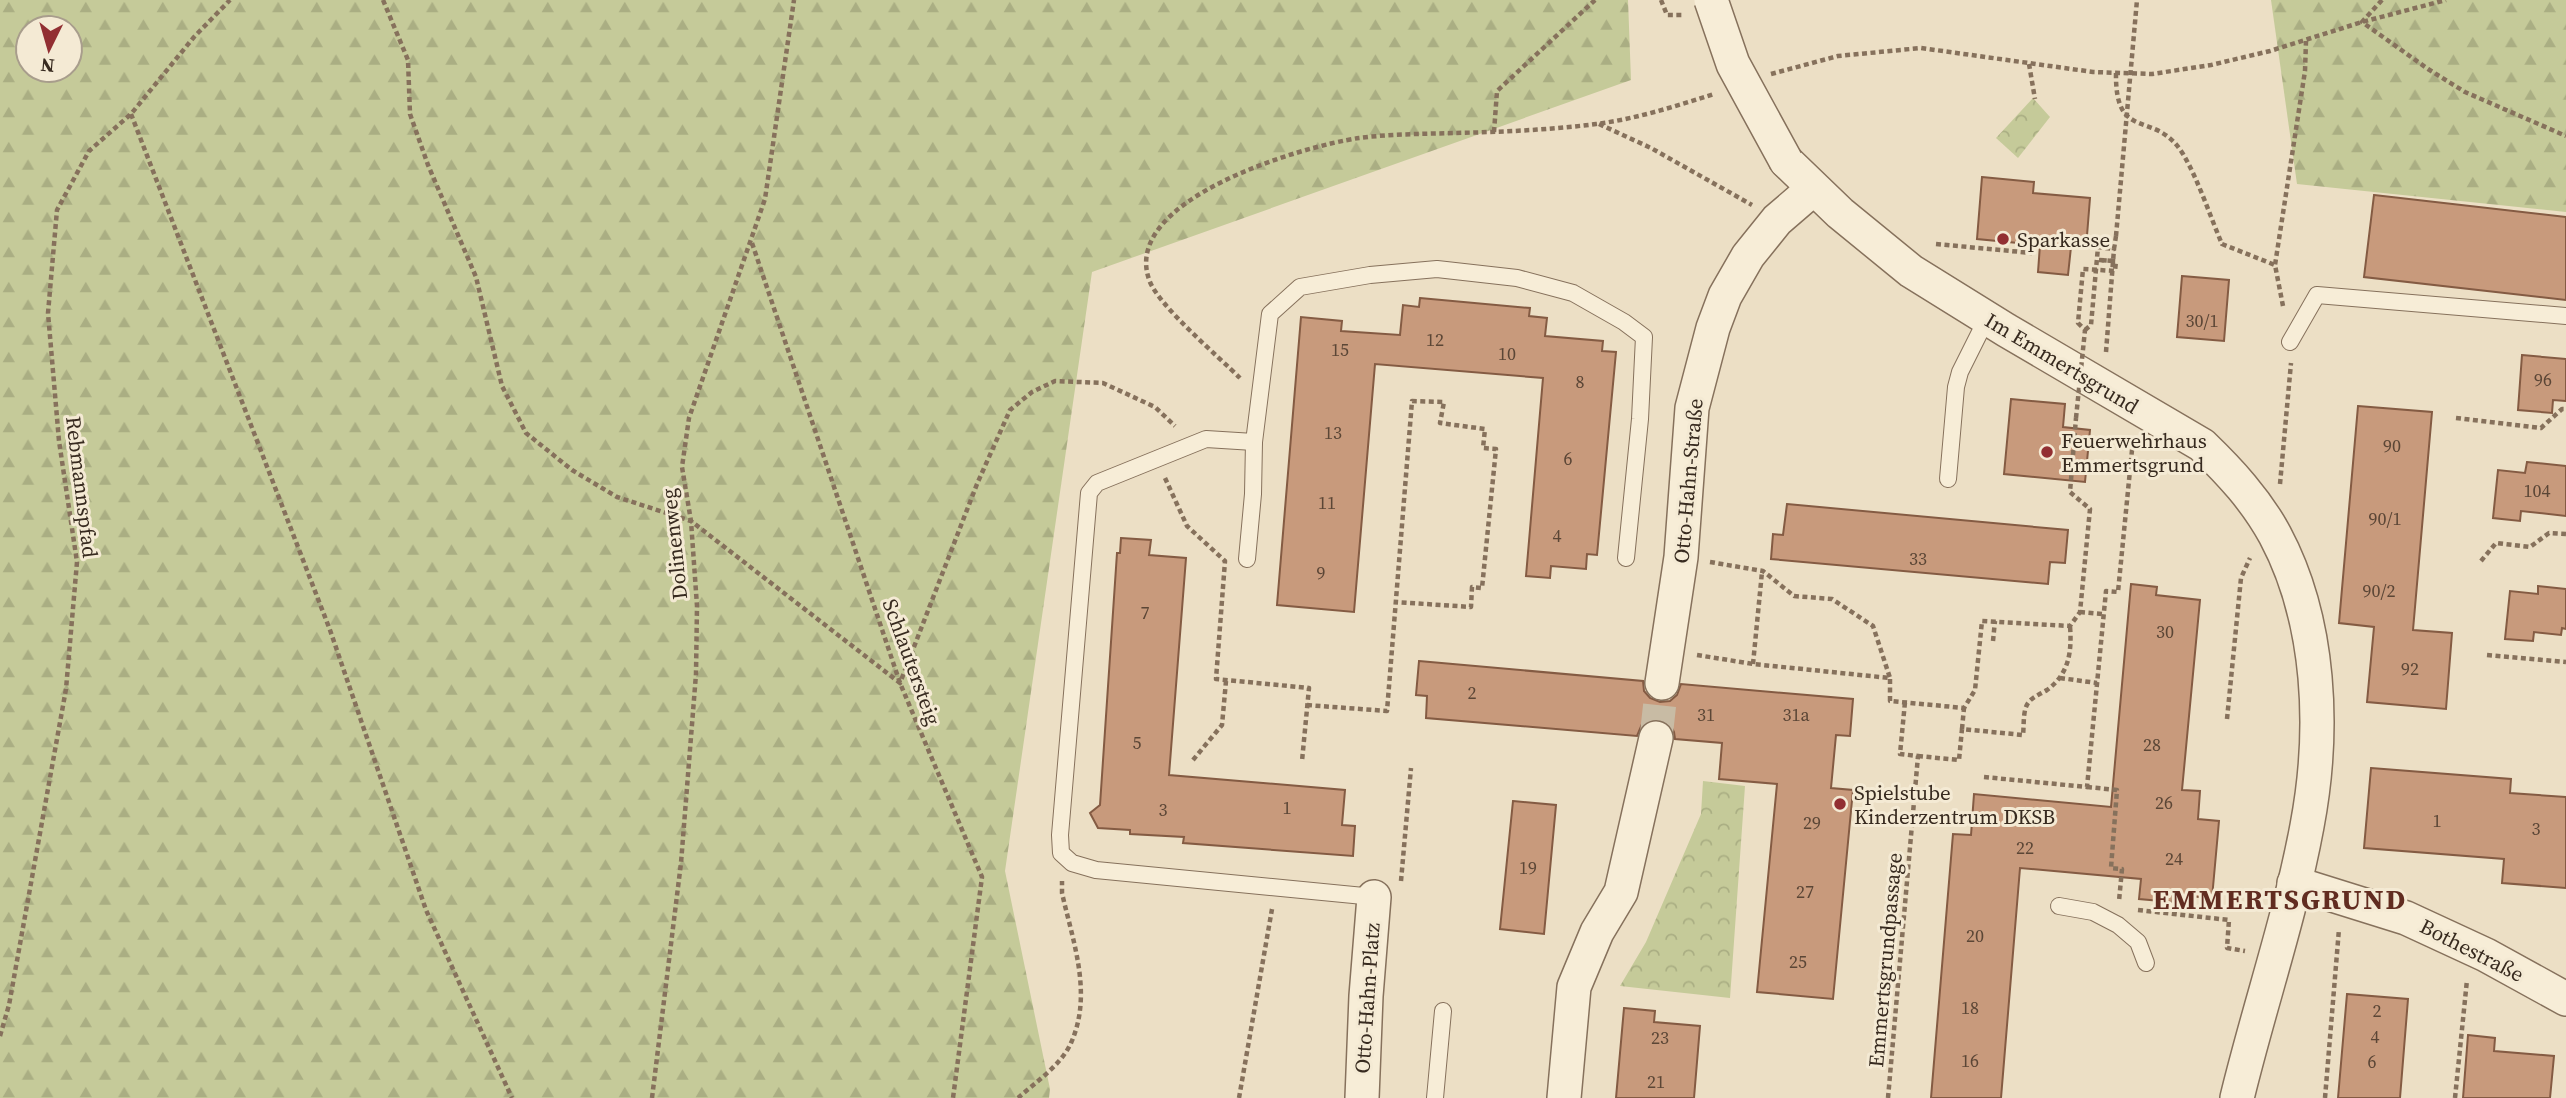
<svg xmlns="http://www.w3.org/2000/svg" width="2566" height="1098" font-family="'Source Serif 4',serif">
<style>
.forest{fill:url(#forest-firs);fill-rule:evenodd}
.park{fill:url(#park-crowns)}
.building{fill:#c89a7c;stroke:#845b43;stroke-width:2}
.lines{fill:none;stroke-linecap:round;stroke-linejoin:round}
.street-tunnel{stroke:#c8bba4;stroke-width:33;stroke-dasharray:33 17;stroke-linecap:butt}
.lane-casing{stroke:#86715c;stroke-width:18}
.street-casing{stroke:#86715c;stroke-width:36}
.path{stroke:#86715c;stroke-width:4.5;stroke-dasharray:5 3.5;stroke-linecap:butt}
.lane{stroke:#f7edd7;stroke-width:16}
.street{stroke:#f7edd7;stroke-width:33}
.street-bridge-casing{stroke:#86715c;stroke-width:36;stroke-linecap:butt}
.path-bridge{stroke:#86715c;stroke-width:4.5;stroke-dasharray:5 3.5;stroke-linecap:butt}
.street-bridge{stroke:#f7edd7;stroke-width:33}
.poi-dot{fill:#922f32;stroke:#f4ead4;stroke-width:2.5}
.labels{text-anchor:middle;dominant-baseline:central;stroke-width:6;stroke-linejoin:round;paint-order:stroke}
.number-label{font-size:18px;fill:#5b4636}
.poi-label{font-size:21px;fill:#372a1f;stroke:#f4ead4;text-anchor:start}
.street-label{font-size:21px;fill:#372a1f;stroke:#f4ead4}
.district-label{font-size:28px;font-weight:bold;letter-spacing:2px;fill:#612c20;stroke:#f4ead4}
</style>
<defs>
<pattern id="forest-firs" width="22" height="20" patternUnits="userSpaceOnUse" patternTransform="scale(1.75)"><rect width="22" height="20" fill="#c5ca99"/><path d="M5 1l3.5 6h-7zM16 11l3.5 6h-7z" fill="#aaae83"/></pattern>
<pattern id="park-crowns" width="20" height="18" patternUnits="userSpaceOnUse" patternTransform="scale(1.75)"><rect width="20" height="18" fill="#c5ca99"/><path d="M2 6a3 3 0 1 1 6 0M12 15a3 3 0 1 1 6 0" fill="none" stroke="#aaae83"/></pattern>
</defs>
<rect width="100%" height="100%" fill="#ecdfc5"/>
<!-- forest -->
<g class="forest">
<path d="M0,0H1628L1631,80L1092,272L1005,871L1050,1089L1049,1098H0ZM70,28V70H28V28Z"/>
<polygon points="2271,0 2566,0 2566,212 2297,184"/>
</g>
<!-- park -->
<g class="park">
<polygon points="2033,98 2050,117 2018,158 1996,138"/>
<polygon points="1703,781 1745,786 1730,998 1620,986 1646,942 1701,814"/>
</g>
<!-- building -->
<g class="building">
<polygon points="1982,177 2034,182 2033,193 2090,198 2086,248 2071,247 2068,275 2038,272 2040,245 1977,239"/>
<polygon points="2374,195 2566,217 2566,300 2364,277"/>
<polygon points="2182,276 2229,280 2224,341 2177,337"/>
<polygon points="1420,298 1530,308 1529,316 1547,318 1545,336 1603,341 1602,351 1616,352 1597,555 1587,554 1586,569 1551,566 1550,578 1526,576 1543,378 1375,364 1354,612 1277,605 1301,317 1342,321 1341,331 1400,335 1403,305 1419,307"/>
<polygon points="2522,355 2566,359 2566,401 2553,400 2552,413 2518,410"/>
<polygon points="2011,399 2065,404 2063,427 2090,430 2085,482 2004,474"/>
<polygon points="2358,406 2432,412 2413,630 2452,633 2446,709 2367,702 2374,627 2339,623"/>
<polygon points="2527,462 2566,466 2566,516 2521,511 2520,521 2493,518 2498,470 2525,473"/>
<polygon points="1787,504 2068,530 2065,563 2050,562 2048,584 1771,559 1773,534 1783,535"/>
<polygon points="1121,538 1151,540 1149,555 1186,558 1169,775 1345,790 1342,825 1355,826 1353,856 1183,843 1184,837 1130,834 1130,830 1098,828 1090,813 1100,805 1117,553 1120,553"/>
<polygon points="2131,584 2157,587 2156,595 2200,600 2182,790 2200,791 2198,819 2219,821 2212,898 2173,895 2172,902 2139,899 2141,879 2020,868 2001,1098 1931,1098 1953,834 1971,835 1974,794 2111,807"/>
<polygon points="2538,586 2566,589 2566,629 2562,628 2561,635 2534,632 2533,641 2505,639 2510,591 2538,594"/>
<polygon points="1419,661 1643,681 1644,691 1650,698 1660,702 1670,701 1677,695 1681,684 1853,699 1850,736 1836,735 1831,788 1853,790 1833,999 1757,992 1777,784 1719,779 1722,743 1675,739 1674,732 1670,724 1660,719 1651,719 1642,724 1637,736 1426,718 1427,696 1416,695"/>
<polygon points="2371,768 2511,779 2510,793 2566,797 2566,888 2502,883 2504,859 2364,848"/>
<polygon points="1513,801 1556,805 1544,934 1500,929"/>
<polygon points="2347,994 2408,999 2400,1098 2338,1098"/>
<polygon points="1624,1008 1655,1011 1654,1022 1700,1026 1694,1098 1616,1098"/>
<polygon points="2468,1035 2495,1038 2494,1051 2554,1056 2550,1098 2463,1098"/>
</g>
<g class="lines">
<!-- street-tunnel -->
<polyline class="street-tunnel" points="1656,738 1662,683"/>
<defs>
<g id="lane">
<polyline points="2290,342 2317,295 2566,316"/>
<polyline points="1254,442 1206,439 1097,483 1089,493 1060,835 1061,853 1072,863 1096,870 1374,897"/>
<polyline points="1948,479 1956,387 1960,372 1987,318"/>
<polyline points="1247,559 1253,494 1254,442 1270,314 1300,287 1370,275 1437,269 1517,278 1573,293 1624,322 1644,337 1640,419 1626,558"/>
<polyline points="2059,906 2093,912 2118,925 2138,942 2146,963"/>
<polyline points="1435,1098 1443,1011"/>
</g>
<g id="street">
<path d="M1786,161L1840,213L1911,271L2006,330L2202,445C2230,472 2256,500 2275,535C2321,621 2325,731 2307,826C2290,918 2259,1007 2237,1098"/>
<polyline points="1662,683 1681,557 1692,408 1713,328 1725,296 1748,256 1777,220 1813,189"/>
<polyline points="2294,883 2406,918 2486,955 2566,999"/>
<polyline points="1362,1098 1366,996 1374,897"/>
<polyline points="1564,1098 1574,987 1597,932 1621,892 1656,738"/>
</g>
</defs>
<!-- lane casing -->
<use href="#lane" class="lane-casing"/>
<!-- street casing -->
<use href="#street" class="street-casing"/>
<!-- path -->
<g class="path">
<polyline points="383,0 408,60 410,114 428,165 476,277 502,386 526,433 572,470 617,497 691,521 900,683 977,484 1010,410 1032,392 1055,381 1103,383 1155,407 1175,426"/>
<polyline points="1661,0 1667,15 1684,15"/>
<polyline points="2382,0 2362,22 2428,69 2465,92 2566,136"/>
<polyline points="2029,64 2035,99"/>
<path d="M2116,73C2115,144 2155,108 2183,154C2198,179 2210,216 2222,244L2275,265"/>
<polyline points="1771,74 1838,56 1921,48 2093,72 2152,74 2211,65 2270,51 2362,22 2446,0"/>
<polyline points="131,114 330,630 426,910 512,1098"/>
<polyline points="1599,124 1651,148 1752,205"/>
<polyline points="1494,132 1497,91 1595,0"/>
<polyline points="752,243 900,683 982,877 953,1098"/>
<polyline points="1936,244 2032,253"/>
<polyline points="2099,260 2114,261"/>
<polyline points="2283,306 2275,265 2305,71 2306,41"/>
<polyline points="2085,330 2091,325 2098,247 2114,249 2116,236"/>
<polyline points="2106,352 2114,249"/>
<path d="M1240,378C1218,356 1161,308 1150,282C1117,200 1303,146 1359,138C1390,134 1422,134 1454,133C1501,132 1549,130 1596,124C1636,119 1676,106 1714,94"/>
<polyline points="2456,418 2541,428 2562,409 2566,409"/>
<polyline points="1165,478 1187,526 1225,561 1216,679 1309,688 1302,761"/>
<polyline points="2280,484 2291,363"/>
<polyline points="2481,561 2496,543 2530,547 2549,533 2566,534"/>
<polyline points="1710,562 1763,571 1794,596 1832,599 1873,626 1890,678"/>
<polyline points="2080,612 2103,614"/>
<polyline points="1993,641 1995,621"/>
<polyline points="1697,655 1753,664 1890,678 1890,701 1964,708 1975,690 1982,621 2070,626 2080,612 2090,509 2070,492 2076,418"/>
<polyline points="2487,655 2566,662"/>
<polyline points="1753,664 1762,572"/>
<polyline points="2060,678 2097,683"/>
<polyline points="1307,705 1387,711 1412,401 1444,402 1440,423 1485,429 1483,448 1496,449 1482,588 1472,587 1471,607 1395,602"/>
<polyline points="2227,719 2241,578 2250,558"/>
<polyline points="1962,729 1964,708"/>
<path d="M1918,756L1959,760L1962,729L2023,735C2024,727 2023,715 2026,707C2029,698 2039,695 2047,690C2069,674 2072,652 2070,626"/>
<polyline points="1193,760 1222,725 1226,681"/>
<polyline points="1984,777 2087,787 2106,591 2118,592 2133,440"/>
<polyline points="2087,787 2117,790 2111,868 2122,869 2119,901"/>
<polyline points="1401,881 1411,768"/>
<polyline points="2138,910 2229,920 2227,948 2245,951"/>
<polyline points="0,1036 9,1005 66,689 77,562 59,441 48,313 57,210 89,151 131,114 194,37 230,0"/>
<polyline points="652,1098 681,863 696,674 697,606 691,521 682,467 689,418 765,199 794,0"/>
<path d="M1018,1098C1036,1082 1061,1065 1071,1043C1093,994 1073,942 1062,893V881"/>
<polyline points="1239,1098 1272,909"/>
<polyline points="1888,1098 1918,756 1900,754 1905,702"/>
<polyline points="2325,1098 2339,929"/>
<polyline points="2455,1098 2467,980"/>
</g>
<!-- lane -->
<use href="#lane" class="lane"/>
<!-- street -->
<use href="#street" class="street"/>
<defs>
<polyline id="street-bridge" points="1711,0 1733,64 1786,161"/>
</defs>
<!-- street-bridge casing -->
<use href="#street-bridge" class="street-bridge-casing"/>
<!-- path-bridge -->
<g class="path-bridge">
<polyline points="2116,236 2137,0"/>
<polyline points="2076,418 2085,330 2078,323 2083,269 2115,271 2116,261 2099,260"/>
</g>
<!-- street-bridge -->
<use href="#street-bridge" class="street-bridge"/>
</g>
<!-- markers -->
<g class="poi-dot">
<circle cx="2003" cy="239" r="7"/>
<circle cx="2047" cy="452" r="7"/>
<circle cx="1840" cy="804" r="7"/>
</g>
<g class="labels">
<!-- number labels -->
<g class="number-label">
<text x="2202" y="320">30/1</text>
<text x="1435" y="339">12</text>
<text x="1340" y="349">15</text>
<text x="1507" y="353">10</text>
<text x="2543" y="379">96</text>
<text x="1580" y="381">8</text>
<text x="1333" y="432">13</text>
<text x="2392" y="445">90</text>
<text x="1568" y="458">6</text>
<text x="2537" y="490">104</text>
<text x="1327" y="502">11</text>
<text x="2385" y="518">90/1</text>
<text x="1557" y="535">4</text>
<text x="1918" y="558">33</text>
<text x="1321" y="572">9</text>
<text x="2379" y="590">90/2</text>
<text x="1145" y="612">7</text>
<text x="2165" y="631">30</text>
<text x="2410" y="668">92</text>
<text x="1472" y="692">2</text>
<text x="1706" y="714">31</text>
<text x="1796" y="714">31a</text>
<text x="1137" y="742">5</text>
<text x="2152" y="744">28</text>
<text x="2164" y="802">26</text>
<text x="1287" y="807">1</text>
<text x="1163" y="809">3</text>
<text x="2437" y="820">1</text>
<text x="1812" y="822">29</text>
<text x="2536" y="828">3</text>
<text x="2025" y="847">22</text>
<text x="2174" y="858">24</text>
<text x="1528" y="867">19</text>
<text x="1805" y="891">27</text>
<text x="1975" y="935">20</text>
<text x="1798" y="961">25</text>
<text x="1970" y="1007">18</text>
<text x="2377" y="1010">2</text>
<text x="2375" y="1036">4</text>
<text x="1660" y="1037">23</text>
<text x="1970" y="1060">16</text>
<text x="2372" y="1061">6</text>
<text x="1656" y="1081">21</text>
</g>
<!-- poi labels -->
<g class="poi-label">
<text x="2017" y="239">Sparkasse</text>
<text x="2061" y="440">Feuerwehrhaus<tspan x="2061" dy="24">Emmertsgrund</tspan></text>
<text x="1854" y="792">Spielstube<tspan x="1854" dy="24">Kinderzentrum DKSB</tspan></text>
</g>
<!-- street labels -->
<g class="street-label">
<text transform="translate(2062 363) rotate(31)">Im Emmertsgrund</text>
<text transform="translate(1688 481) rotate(-85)">Otto-Hahn-Straße</text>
<text transform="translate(82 487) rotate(83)">Rebmannspfad</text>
<text transform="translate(674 544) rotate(-96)">Dolinenweg</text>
<text transform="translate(912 662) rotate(70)">Schlautersteig</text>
<text transform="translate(2472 950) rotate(27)">Bothestraße</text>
<text transform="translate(1885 960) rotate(-85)">Emmertsgrundpassage</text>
<text transform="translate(1367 998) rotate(-86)">Otto-Hahn-Platz</text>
</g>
<!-- district labels -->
<g class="district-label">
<text x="2280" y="899">EMMERTSGRUND</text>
</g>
</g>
<!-- north arrow -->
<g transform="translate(49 49) rotate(185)"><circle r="33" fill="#f4ead4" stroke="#a89d8c" stroke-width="2"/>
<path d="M0-5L12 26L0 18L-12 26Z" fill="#922f32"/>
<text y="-10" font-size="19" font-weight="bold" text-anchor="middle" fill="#372a1f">N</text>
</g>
</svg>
